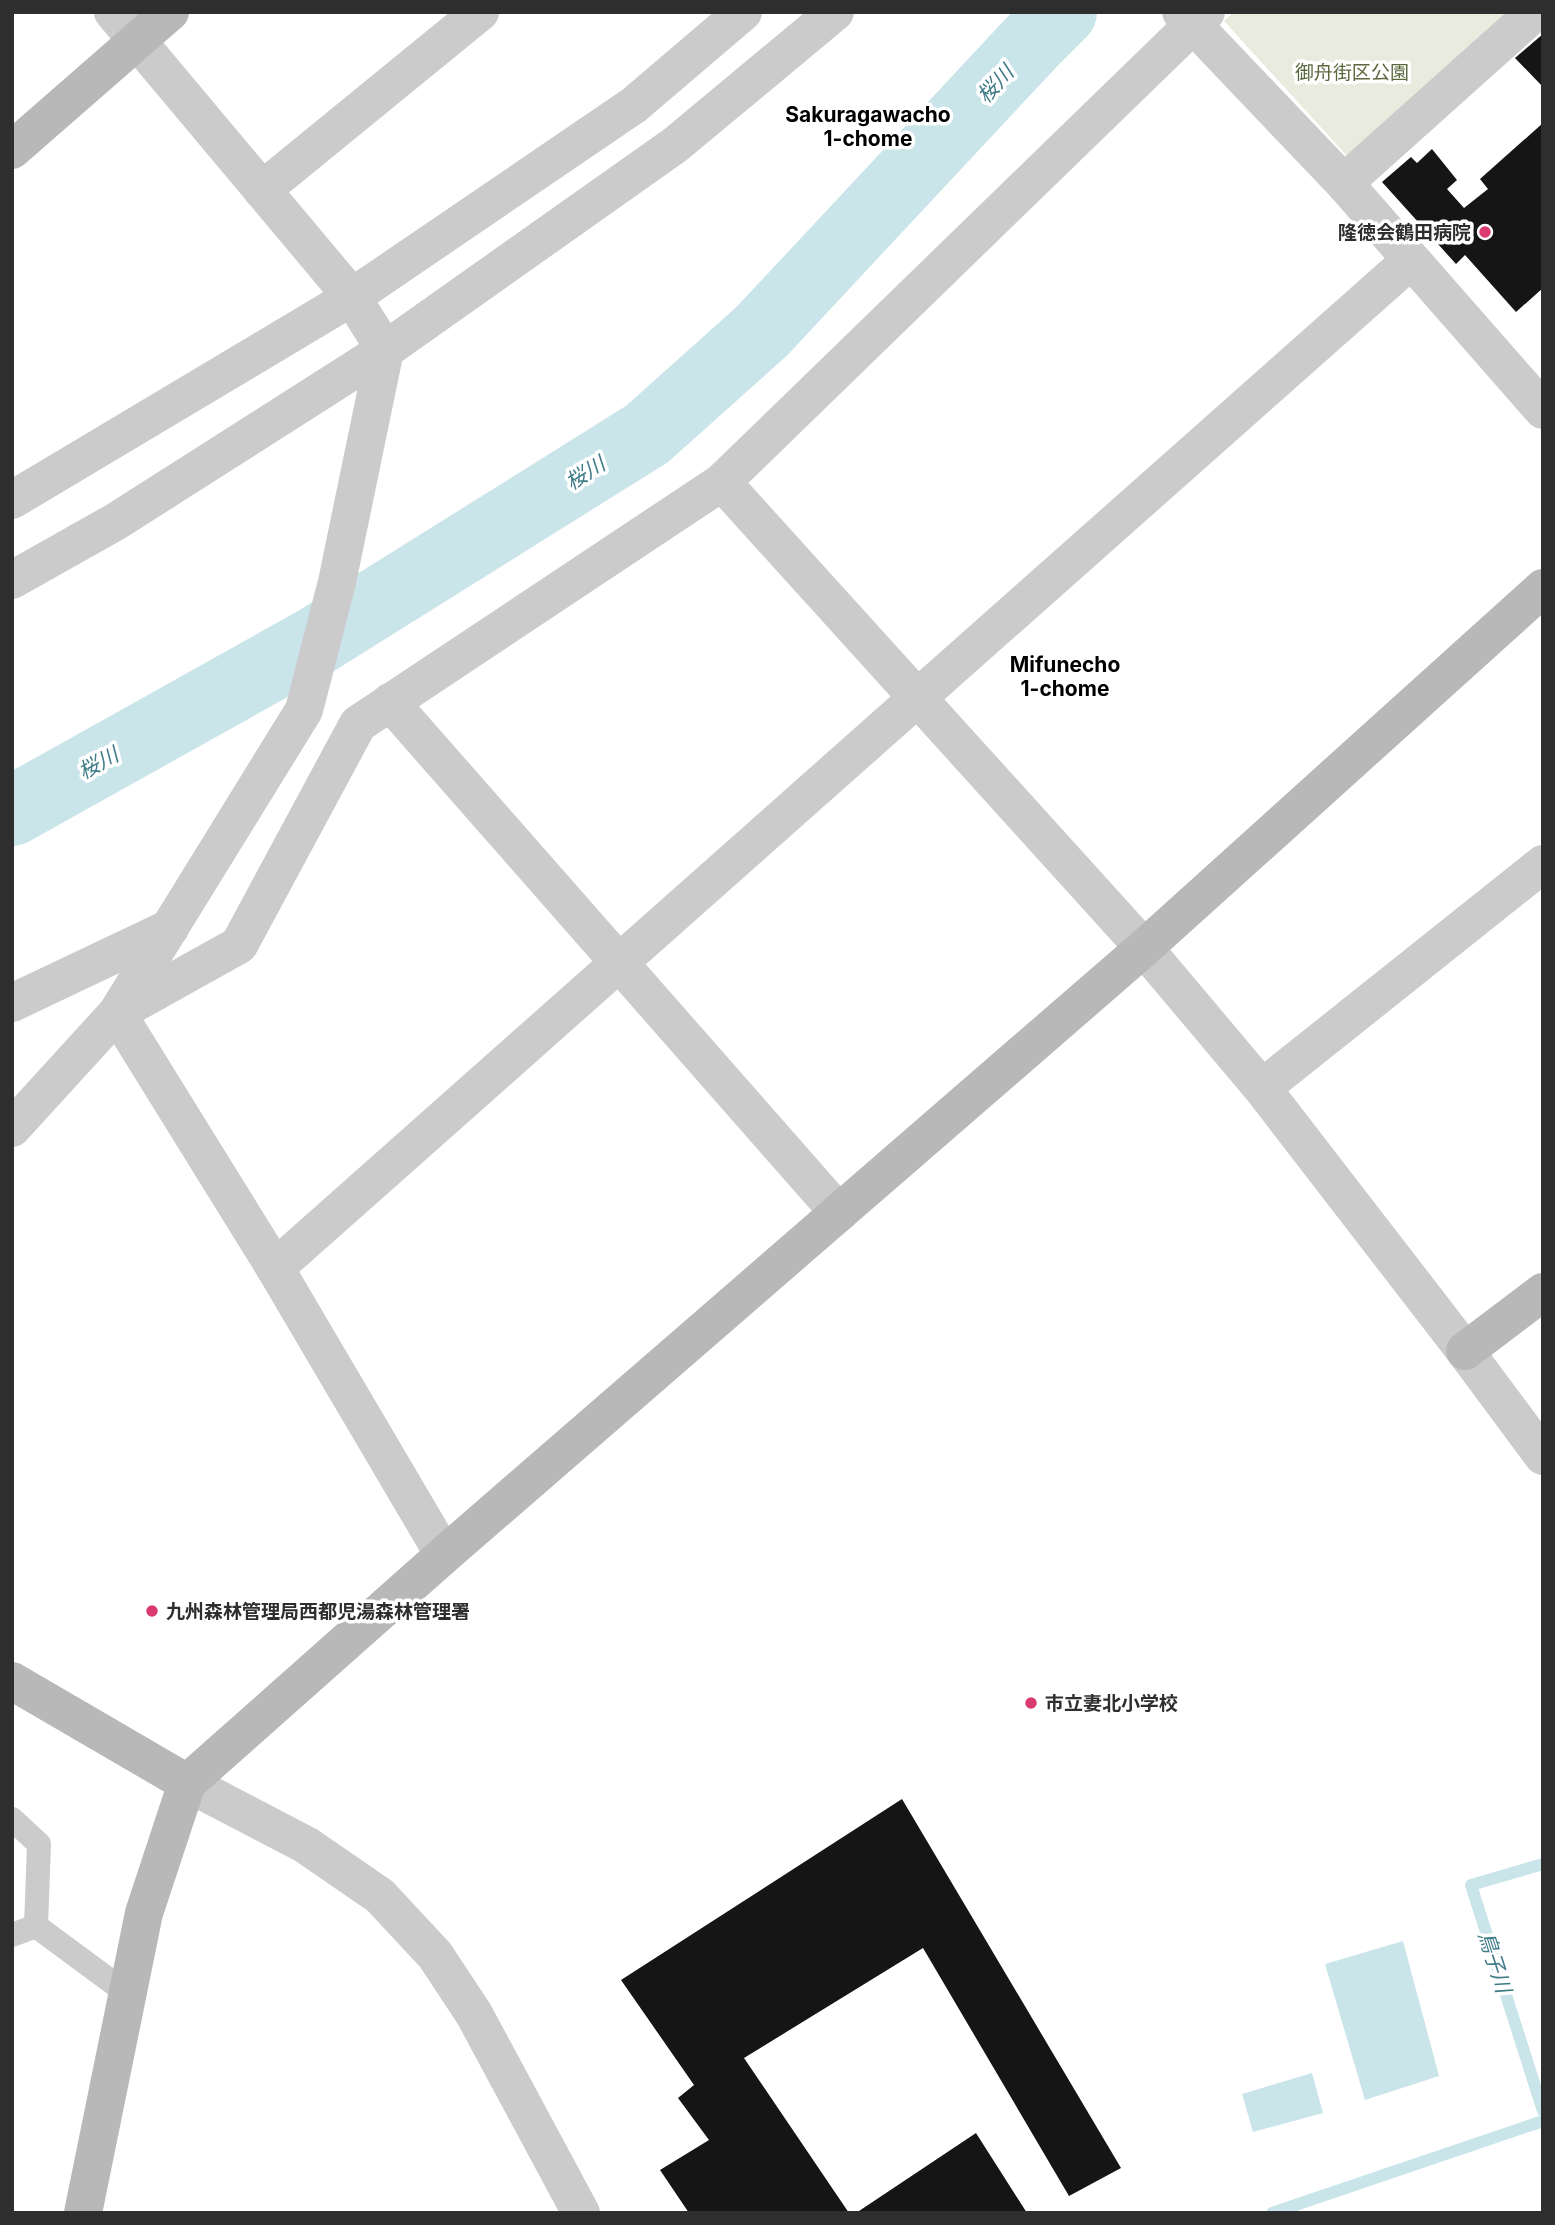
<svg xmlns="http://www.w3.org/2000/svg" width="1555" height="2225" font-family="Inter,'Noto Sans JP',sans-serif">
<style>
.green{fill:#e8ebdd}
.water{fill:#cae5ea}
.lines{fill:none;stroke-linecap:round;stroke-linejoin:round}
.stream{stroke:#cae5ea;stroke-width:12}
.river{stroke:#cae5ea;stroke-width:70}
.building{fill:#151515}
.lane{stroke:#cbcbcb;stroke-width:24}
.street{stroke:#cbcbcb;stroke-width:38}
.secondary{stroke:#b8b8b8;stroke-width:38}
.poi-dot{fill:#db3a6f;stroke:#fff;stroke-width:2.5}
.labels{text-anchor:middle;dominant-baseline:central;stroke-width:7;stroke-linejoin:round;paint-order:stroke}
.park-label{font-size:19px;fill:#5c673e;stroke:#fff}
.poi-label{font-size:19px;font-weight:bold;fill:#2e2e2e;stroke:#fff;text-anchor:start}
.water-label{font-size:21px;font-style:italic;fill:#3f7b86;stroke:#fff}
.neighbourhood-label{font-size:21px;font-weight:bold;fill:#000;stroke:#fff}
</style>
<rect width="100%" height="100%" fill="#fff"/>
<!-- green -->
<polygon class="green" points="1234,12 1507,12 1348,157 1224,21"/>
<!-- water -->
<g class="water">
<polygon points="1403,1941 1439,2076 1365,2100 1325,1964"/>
<polygon points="1312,2073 1323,2113 1253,2132 1242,2094"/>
</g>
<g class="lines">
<!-- stream -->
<g class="stream">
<polyline points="1543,1864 1471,1885 1543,2111"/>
<polyline points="1272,2213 1543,2121"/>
</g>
<!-- river -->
<polyline class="river" points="12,811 316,641 647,434 762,331 1031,43 1062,12"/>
</g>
<!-- building -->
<g class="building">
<polygon points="1543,34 1543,87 1515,58"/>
<polygon points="1543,123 1543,288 1516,312 1465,255 1456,264 1382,182 1411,157 1417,163 1432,149 1457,180 1447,189 1464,208 1488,189 1480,179"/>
<polygon points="902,1799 1121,2168 1069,2196 923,1948 744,2058 849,2213 689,2213 660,2170 709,2140 678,2098 694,2085 621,1980"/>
<polygon points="976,2133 1027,2213 856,2213"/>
</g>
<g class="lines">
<!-- lane -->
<g class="lane">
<polyline points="12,1819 39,1844 36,1926"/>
<polyline points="12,1935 36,1926 128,1994"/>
</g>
<!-- street -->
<g class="street">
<polyline points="1181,12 1344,183 1543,410"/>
<polyline points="1344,183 1535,12"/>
<polyline points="262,190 480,12"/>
<polyline points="722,482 1144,948 1262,1088 1465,1351 1543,1456"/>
<polyline points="12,500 352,297 634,105 743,12"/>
<polyline points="12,580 115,522 385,350 675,145 835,12"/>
<polyline points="390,702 839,1213"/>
<polyline points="12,1003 170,928"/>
<polyline points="117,1013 239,945 358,724 722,482 1206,12"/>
<polyline points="117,1013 275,1268 444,1555"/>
<polyline points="1262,1088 1543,864"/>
<polyline points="12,1128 117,1013 304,710 337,582 385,350 352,297 113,12"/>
<polyline points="275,1268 1411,260"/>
<polyline points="187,1783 306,1845 380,1896 435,1955 474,2014 581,2213"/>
</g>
<!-- secondary -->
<g class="secondary">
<polyline points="12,150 170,12"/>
<polyline points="1465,1351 1543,1292"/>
<polyline points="12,1681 187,1783"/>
<polyline points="83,2213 144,1913 187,1783 444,1555 1144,948 1543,588"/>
</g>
</g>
<!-- markers -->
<g class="poi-dot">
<circle cx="1485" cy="232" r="7"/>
<circle cx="152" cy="1611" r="7"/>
<circle cx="1031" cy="1703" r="7"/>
</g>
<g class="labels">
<!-- park labels -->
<g class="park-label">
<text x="1352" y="72">御舟街区公園</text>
</g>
<!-- poi labels -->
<g class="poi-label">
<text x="1471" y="232" text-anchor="end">隆徳会鶴田病院</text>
<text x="166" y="1611">九州森林管理局西都児湯森林管理署</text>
<text x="1045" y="1703">市立妻北小学校</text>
</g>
<!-- water labels -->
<g class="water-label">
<text transform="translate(995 84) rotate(-47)">桜川</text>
<text transform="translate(585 473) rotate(-32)">桜川</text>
<text transform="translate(98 763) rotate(-29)">桜川</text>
<text transform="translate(1495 1962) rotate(72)">鳥子川</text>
</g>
<!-- neighbourhood labels -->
<g class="neighbourhood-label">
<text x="868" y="114">Sakuragawacho<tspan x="868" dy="24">1-chome</tspan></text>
<text x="1065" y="664">Mifunecho<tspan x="1065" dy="24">1-chome</tspan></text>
</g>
</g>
<!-- border -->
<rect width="1555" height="2225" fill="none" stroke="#2e2e2e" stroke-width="28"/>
</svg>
